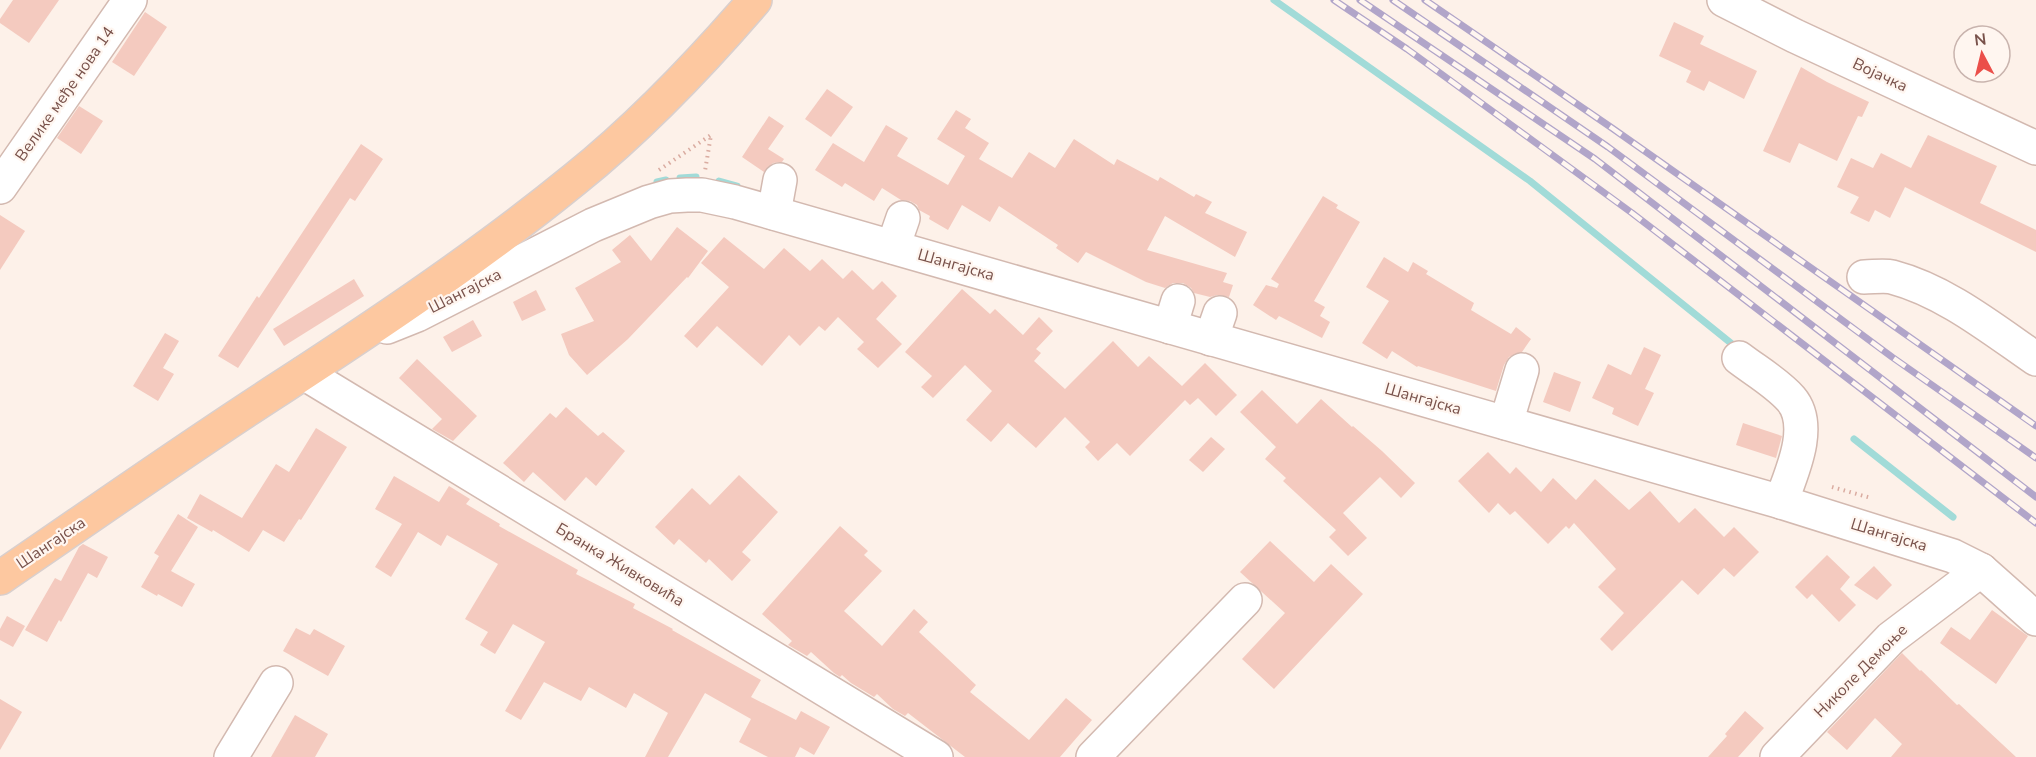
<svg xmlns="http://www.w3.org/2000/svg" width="2036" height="757" font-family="'Nunito Sans',sans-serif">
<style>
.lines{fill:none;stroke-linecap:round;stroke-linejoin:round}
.stream{stroke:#a1dbd8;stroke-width:7}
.building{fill:#f4cabf}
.minor-casing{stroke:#d3b9b0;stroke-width:36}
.major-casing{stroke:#d9cfcd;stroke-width:36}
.path{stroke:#daaca1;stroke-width:4;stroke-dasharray:1.5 4.5;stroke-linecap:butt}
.minor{stroke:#fff;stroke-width:33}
.major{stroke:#fdc8a0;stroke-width:33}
.rail-casing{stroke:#b1a5c9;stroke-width:7}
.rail{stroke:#fff6f0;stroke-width:4.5;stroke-dasharray:14;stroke-linecap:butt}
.labels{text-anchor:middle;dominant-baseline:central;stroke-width:4.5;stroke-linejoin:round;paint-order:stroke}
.street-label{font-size:16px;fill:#79524b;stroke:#fff6f0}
</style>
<rect width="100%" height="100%" fill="#fdf1e9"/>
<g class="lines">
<!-- stream -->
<g class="stream">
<polyline points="1274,0 1530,181 1737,348"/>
<polyline points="680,178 696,177"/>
<polyline points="719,181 737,186"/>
<polyline points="657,182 666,180"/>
<polyline points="1854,439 1953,517"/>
</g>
</g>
<!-- building -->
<g class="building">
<polygon points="13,0 59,0 29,43 0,23 0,19"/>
<polygon points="145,12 167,27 134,76 112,62"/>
<polygon points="1674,22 1704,36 1700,44 1757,71 1744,99 1709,81 1704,91 1686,82 1691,71 1659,56"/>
<polygon points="1801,67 1827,82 1869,102 1862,117 1858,116 1837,161 1799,143 1790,163 1763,151"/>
<polygon points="827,89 853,107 831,137 805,119"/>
<polygon points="79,106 103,121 81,154 57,138"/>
<polygon points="956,110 971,119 965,128 989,143 979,159 1012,178 1029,152 1055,168 1074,139 1114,165 1117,159 1158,181 1160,177 1194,197 1196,194 1212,202 1205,213 1247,232 1235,257 1165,216 1147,250 1227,273 1223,282 1233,285 1229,297 1217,295 1210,297 1194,293 1191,288 1183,283 1173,283 1165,288 1146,282 1086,252 1078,263 1056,248 1058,245 999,206 990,222 962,205 948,230 929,219 930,216 919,210 917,205 910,201 901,200 882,188 874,201 845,183 842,187 815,170 833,143 864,162 886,125 908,138 897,156 948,185 965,156 937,139"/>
<polygon points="769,116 784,126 768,149 784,159 782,162 773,163 764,172 742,157"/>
<polygon points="1928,135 1997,166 1980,203 2036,230 2036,252 1905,187 1890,218 1875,210 1869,222 1850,213 1859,197 1837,187 1851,158 1873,168 1881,153 1911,168"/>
<polygon points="361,144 383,159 355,201 350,198 238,368 218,356 257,296 259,298"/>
<polygon points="1323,196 1338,205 1336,208 1360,222 1314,301 1325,307 1320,316 1330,322 1322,338 1279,316 1276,320 1253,305 1266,285 1277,288 1279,284 1271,279"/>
<polygon points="0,215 25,231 0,270"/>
<polygon points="677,227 708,251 688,278 687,277 628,339 587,375 569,355 561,334 594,321 575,288 621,262 612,250 630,235 651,261"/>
<polygon points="724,237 764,269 784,248 810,271 822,259 843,279 852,270 873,290 882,281 897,296 876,319 902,344 878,368 857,349 864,342 838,317 825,331 819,326 800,346 789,335 762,366 717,326 697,348 684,336 729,287 701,263"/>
<polygon points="1384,257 1408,272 1413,262 1428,271 1426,274 1474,303 1471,310 1511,334 1516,327 1531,339 1522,352 1509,357 1504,365 1496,391 1418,366 1417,367 1392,351 1387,359 1362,343 1389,301 1366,287"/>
<polygon points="354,279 364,296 284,346 273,329"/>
<polygon points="962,289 990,314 995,309 1023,335 1039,317 1053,331 1036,349 1041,353 1034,361 1065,389 1113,341 1138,367 1149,356 1182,386 1205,363 1237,395 1216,416 1198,398 1190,405 1185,400 1130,456 1117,443 1098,461 1085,447 1090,442 1065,417 1036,448 1008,423 991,442 966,420 992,391 965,365 933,398 921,387 932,376 905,352"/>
<polygon points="536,290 546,310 522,321 513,302"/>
<polygon points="473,320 482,336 452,352 443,337"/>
<polygon points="165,333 179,341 163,368 174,374 158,401 133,386"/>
<polygon points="1644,347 1661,355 1645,389 1654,393 1638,426 1612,414 1614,408 1592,398 1608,364 1631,375"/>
<polygon points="417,359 477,416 453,441 432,429 442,419 399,378"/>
<polygon points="1554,372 1581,382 1570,412 1543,402"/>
<polygon points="1262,390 1297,424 1321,399 1352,427 1353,426 1382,451 1415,483 1401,498 1380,477 1343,513 1367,538 1348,556 1329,537 1336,530 1283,481 1286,478 1265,459 1276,447 1240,412"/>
<polygon points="566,407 598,436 603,432 625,451 596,486 586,477 565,501 533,472 524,482 503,463 550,413 556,418"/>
<polygon points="1743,423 1782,436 1776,458 1736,445"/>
<polygon points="316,428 347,447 301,520 299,519 284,542 263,530 249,552 213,530 212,532 187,518 200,494 242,518 276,464 289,472"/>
<polygon points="1211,437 1225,449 1203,472 1189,460"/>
<polygon points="1488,452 1510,474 1516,467 1541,492 1553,478 1576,500 1595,479 1629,510 1650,491 1679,523 1695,508 1724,537 1734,527 1759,552 1734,577 1724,568 1698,595 1682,580 1612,651 1600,639 1624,613 1598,587 1616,569 1574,523 1569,529 1566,526 1548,544 1515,511 1510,515 1498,503 1489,513 1458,481"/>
<polygon points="739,475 778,512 742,552 751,560 732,581 709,559 706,563 679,539 674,545 655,527 692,488 710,505"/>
<polygon points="394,476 439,502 449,486 470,499 466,504 500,524 499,526 578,570 576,574 635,604 633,608 673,629 672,630 761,680 751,697 796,720 801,711 830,727 814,755 800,747 795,757 768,757 739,742 751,719 705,693 668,757 645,757 668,713 634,693 626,708 589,687 581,701 544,682 521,720 505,711 545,642 513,624 495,654 480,645 488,632 465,619 498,564 447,535 441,546 418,532 391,577 375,567 402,524 375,509"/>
<polygon points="178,514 198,527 171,571 195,584 182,607 158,594 157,596 141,587 159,556 154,553"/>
<polygon points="840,526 868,551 864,555 882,571 844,611 882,646 914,609 928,622 919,632 976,685 970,692 1029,740 1066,698 1092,720 1060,757 965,757 908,713 905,716 893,709 877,694 874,697 851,683 842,675 840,677 834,673 811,652 807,656 788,645 792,641 762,614"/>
<polygon points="1270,541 1314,582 1331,564 1363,594 1274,689 1242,659 1285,613 1240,572"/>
<polygon points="83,544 108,557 97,578 88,573 61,622 59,620 47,642 25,630 55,578 61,581 79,547"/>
<polygon points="1827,555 1850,577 1840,589 1856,605 1839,622 1812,594 1807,599 1795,587"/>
<polygon points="1874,566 1892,585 1877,600 1854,585"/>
<polygon points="1992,610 2028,636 1996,684 1940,643 1951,627 1970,640"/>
<polygon points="7,616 25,626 13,647 0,640 0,629"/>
<polygon points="296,628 310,635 314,629 345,646 328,676 283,651"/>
<polygon points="1902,653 1920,671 1921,670 1957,705 1959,704 2016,757 1891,757 1902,744 1875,718 1847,750 1827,732"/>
<polygon points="0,699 22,712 0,750"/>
<polygon points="1745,711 1764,728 1738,757 1708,757 1727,736 1725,734"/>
<polygon points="295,715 328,734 315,757 271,757"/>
</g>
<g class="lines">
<defs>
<g id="minor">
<polyline points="1724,0 1795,36 2036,148"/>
<polyline points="0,187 130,0"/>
<polyline points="774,213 780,180"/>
<polyline points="893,247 903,218"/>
<path d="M1864,277C1873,277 1884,275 1892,277C1945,291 1991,328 2036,359"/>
<polyline points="387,327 417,315 593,225 649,202 670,196 687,195 702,195 735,202 1781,502 1953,556 1981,570 2036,619"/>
<polyline points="1170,327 1178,301"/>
<polyline points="1211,339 1220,313"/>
<path d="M1739,358C1756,371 1777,383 1791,399C1814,426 1791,474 1781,502"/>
<polyline points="304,373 936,757"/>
<polyline points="1506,423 1522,370"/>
<polyline points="231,757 276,683"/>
<polyline points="1093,757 1245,600"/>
<polyline points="1777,757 1891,638 1981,570"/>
</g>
<path id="major" d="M0,578C94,514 187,448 282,387C382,322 483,254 575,179C641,126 700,64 755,0"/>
</defs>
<!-- minor casing -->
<use href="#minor" class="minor-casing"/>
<!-- major casing -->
<use href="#major" class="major-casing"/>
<!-- path -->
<g class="path">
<polyline points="659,170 711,135 705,171"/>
<polyline points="1832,487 1871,498"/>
</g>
<!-- minor -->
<use href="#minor" class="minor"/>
<!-- major -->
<use href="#major" class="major"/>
<defs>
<g id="rail">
<polyline points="1334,0 1407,49 1632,213 2036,523"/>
<polyline points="1360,0 1595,159 2036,497"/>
<polyline points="1393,0 1608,147 1892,357 2036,458"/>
<polyline points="1425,0 1612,128 2036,426"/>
</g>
</defs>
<!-- rail casing -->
<use href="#rail" class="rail-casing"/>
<!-- rail -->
<use href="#rail" class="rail"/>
</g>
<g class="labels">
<!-- street labels -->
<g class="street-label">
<text transform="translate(1880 75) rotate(25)">Војачка</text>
<text transform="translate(65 94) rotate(-55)">Велике међе нова 14</text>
<text transform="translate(956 265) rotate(16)">Шангајска</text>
<text transform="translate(465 291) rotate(-27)">Шангајска</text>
<text transform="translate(1423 399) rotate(16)">Шангајска</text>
<text transform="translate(1889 535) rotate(17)">Шангајска</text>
<text transform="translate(51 543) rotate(-34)">Шангајска</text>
<text transform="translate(620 565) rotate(31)">Бранка Живковића</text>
<text transform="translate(1861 671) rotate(-45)">Николе Демоње</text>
</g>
</g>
<!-- north arrow -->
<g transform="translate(1982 54) rotate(353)"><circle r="28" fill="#fff6f0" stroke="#c9b4ae" stroke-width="1.5"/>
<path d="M0-4.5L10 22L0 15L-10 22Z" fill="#eb4f4a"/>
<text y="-9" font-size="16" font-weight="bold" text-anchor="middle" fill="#79524b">N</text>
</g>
</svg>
